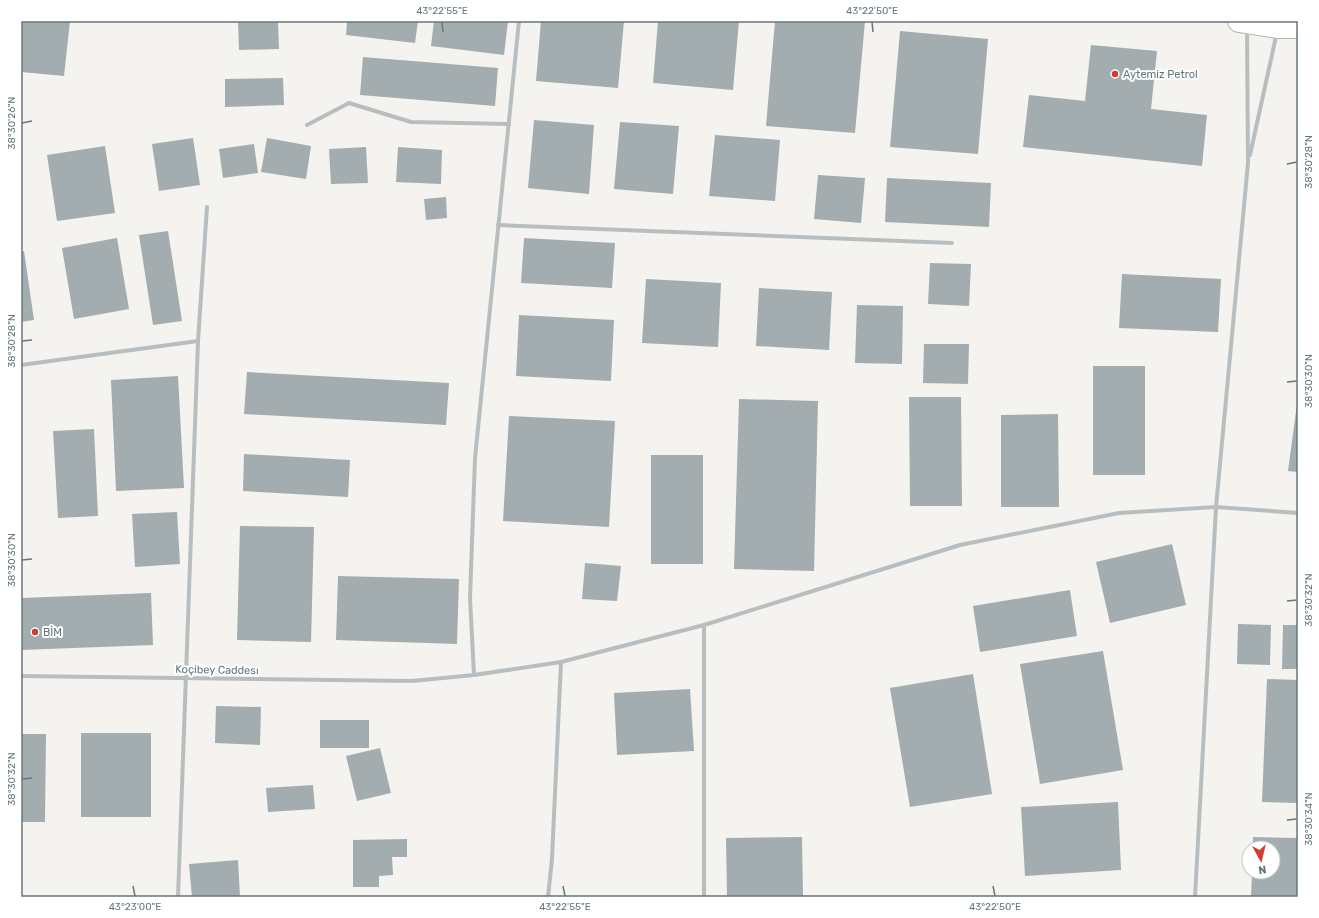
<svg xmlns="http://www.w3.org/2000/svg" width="1319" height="918" font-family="Rubik,sans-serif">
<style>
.building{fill:#a3acaf}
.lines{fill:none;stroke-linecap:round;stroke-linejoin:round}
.secondary-casing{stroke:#adb4b6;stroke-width:24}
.minor{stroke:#b8bec0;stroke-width:4}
.secondary{stroke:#fff;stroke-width:22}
.ticks{fill:none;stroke:#65777e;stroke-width:1.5}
.poi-dot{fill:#d23d32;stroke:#fff;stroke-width:1.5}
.labels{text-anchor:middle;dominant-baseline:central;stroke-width:4;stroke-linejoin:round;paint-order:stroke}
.poi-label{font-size:11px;fill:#65777e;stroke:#fff;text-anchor:start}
.street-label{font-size:11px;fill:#65777e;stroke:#fff}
.neatline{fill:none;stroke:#65777e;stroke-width:1.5}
.ticks-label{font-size:10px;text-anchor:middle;fill:#65777e}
</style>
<rect width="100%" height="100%" fill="#f4f3f0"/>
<!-- building -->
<g class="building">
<polygon points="21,21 70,21 64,76 21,72"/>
<polygon points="238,21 278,21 279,49 239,50"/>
<polygon points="347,21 418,21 415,43 346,35"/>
<polygon points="434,21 508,21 504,55 431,46"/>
<polygon points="541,21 624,21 618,88 536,81"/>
<polygon points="658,21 739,21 733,90 653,83"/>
<polygon points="775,21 865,21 855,133 766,126"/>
<polygon points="900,31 988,39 978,154 890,147"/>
<polygon points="1091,45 1157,51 1151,109 1207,115 1202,166 1023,147 1029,95 1085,101"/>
<polygon points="363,57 498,68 495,106 360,95"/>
<polygon points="283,78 284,105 225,107 225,79"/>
<polygon points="534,120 594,125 589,194 528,188"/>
<polygon points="620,122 679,126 673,194 614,189"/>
<polygon points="715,135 780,140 775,201 709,196"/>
<polygon points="193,138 200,185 159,191 152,144"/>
<polygon points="267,138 311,146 306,179 261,172"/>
<polygon points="254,144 258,173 223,178 219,149"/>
<polygon points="105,146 115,213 57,221 47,155"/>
<polygon points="366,147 368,183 331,184 329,149"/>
<polygon points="398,147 442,150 441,184 396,182"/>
<polygon points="818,175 865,178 861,223 814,219"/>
<polygon points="887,178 991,183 989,227 885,222"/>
<polygon points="446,197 447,218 426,220 424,199"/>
<polygon points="168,231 182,321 153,325 139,235"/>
<polygon points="117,238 129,309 74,319 62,248"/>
<polygon points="524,238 615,243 612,288 521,283"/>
<polygon points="24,251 34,320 21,322 21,252"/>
<polygon points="930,263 971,264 969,306 928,304"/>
<polygon points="1122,274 1221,279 1218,332 1119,328"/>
<polygon points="646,279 721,283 718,347 642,343"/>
<polygon points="759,288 832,292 829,350 756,346"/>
<polygon points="857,305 903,306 902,364 855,363"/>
<polygon points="519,315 614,320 611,381 516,376"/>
<polygon points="924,344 969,344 968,384 923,383"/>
<rect x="1093" y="366" width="52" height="109"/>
<polygon points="247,372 449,383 446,425 244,414"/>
<polygon points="178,376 184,488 116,491 111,380"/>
<polygon points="909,397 961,397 962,506 910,506"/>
<polygon points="739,399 818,401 814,571 734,569"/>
<polygon points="1297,404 1298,404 1298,472 1288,471"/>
<polygon points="1058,414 1059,507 1001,507 1001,415"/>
<polygon points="509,416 615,421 609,527 503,521"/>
<polygon points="94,429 98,516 58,518 53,431"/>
<polygon points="244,454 350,460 348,497 243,491"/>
<rect x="651" y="455" width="52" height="109"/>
<polygon points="177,512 180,564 135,567 132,514"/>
<polygon points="240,526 314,527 311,642 237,640"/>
<polygon points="1172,544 1186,605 1110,623 1096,562"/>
<polygon points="585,563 621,566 617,601 582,599"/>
<polygon points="338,576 459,579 457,644 336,640"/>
<polygon points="1070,590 1077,636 980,652 973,606"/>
<polygon points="151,593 153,645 21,650 21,598"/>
<polygon points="1238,624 1271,625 1270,665 1237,664"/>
<polygon points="1283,625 1298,625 1298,669 1282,669"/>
<polygon points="1103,651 1123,770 1040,784 1020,664"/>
<polygon points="973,674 992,794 910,807 890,688"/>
<polygon points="1267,679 1298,680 1298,803 1262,802"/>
<polygon points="690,689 694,751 617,755 614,693"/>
<polygon points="216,706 261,707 260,745 215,743"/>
<rect x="320" y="720" width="49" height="28"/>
<rect x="81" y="733" width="70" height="84"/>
<polygon points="21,734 46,734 45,822 21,822"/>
<polygon points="380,748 391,793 357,801 346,756"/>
<polygon points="313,785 315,809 268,812 266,788"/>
<polygon points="1118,802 1121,870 1025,876 1021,807"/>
<polygon points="802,837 803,897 727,897 726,838"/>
<polygon points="1253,837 1298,838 1298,897 1251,897 1252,872 1273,872 1273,848 1253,848"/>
<polygon points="407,839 407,857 392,857 393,875 379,876 379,887 353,887 353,840"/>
<polygon points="238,860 240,897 192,897 189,864"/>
</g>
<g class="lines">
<defs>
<polyline id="secondary" points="1239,21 1278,27 1298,27"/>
</defs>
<!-- secondary casing -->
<use href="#secondary" class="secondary-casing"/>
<!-- minor -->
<g class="minor">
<polyline points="307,125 349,103 411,122 509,124"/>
<polyline points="1250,155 1277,32"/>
<polyline points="498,225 952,243"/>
<polyline points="21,365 198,341"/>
<polyline points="474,675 470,598 475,458 519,21"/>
<polyline points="21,676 412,681 474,675 561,662 704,625 960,545 1119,513 1216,507 1248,163 1247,29"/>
<polyline points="178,897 198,341 207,207"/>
<polyline points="548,897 552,859 561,662"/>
<polyline points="704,897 704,625"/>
<polyline points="1195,897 1216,507 1298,513"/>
</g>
<!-- secondary -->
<use href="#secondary" class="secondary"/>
</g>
<!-- ticks -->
<path class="ticks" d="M442,22L443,32M872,22L873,32M22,123L32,121M1287,164L1297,162M22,341L32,340M1287,382L1297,381M22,560L32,559M1287,601L1297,600M22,779L32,778M1287,820L1297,819M133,886L135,896M563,886L565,896M993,886L995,896"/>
<!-- markers -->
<g class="poi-dot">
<circle cx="1115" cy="74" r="4"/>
<circle cx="35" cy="632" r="4"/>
</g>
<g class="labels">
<!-- poi labels -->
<g class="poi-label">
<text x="1123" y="74">Aytemiz Petrol</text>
<text x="43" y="632">BİM</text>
</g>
<!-- street labels -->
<g class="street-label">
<text transform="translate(217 670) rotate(1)">Koçibey Caddesı</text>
</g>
</g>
<!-- border -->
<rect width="1319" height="918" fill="none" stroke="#ffffff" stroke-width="44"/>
<!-- north arrow -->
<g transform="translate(1261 860) rotate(172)"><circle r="19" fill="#ffffff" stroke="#c1c9cb"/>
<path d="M0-3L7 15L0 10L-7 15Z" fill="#d23d32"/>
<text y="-6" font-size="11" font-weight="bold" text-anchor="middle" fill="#65777e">N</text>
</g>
<rect x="22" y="22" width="1275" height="874" class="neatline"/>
<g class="ticks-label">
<text x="442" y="14">43°22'55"E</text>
<text x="872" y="14">43°22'50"E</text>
<text transform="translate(11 123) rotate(-90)" y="4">38°30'26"N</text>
<text transform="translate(1308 162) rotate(-90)" y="4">38°30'28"N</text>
<text transform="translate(11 341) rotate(-90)" y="4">38°30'28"N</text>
<text transform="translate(1308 381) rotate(-90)" y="4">38°30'30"N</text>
<text transform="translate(11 560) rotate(-90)" y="4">38°30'30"N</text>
<text transform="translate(1308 600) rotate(-90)" y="4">38°30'32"N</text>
<text transform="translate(11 779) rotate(-90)" y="4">38°30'32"N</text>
<text transform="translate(1308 819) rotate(-90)" y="4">38°30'34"N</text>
<text x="135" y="910">43°23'00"E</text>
<text x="565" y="910">43°22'55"E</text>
<text x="995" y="910">43°22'50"E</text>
</g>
</svg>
